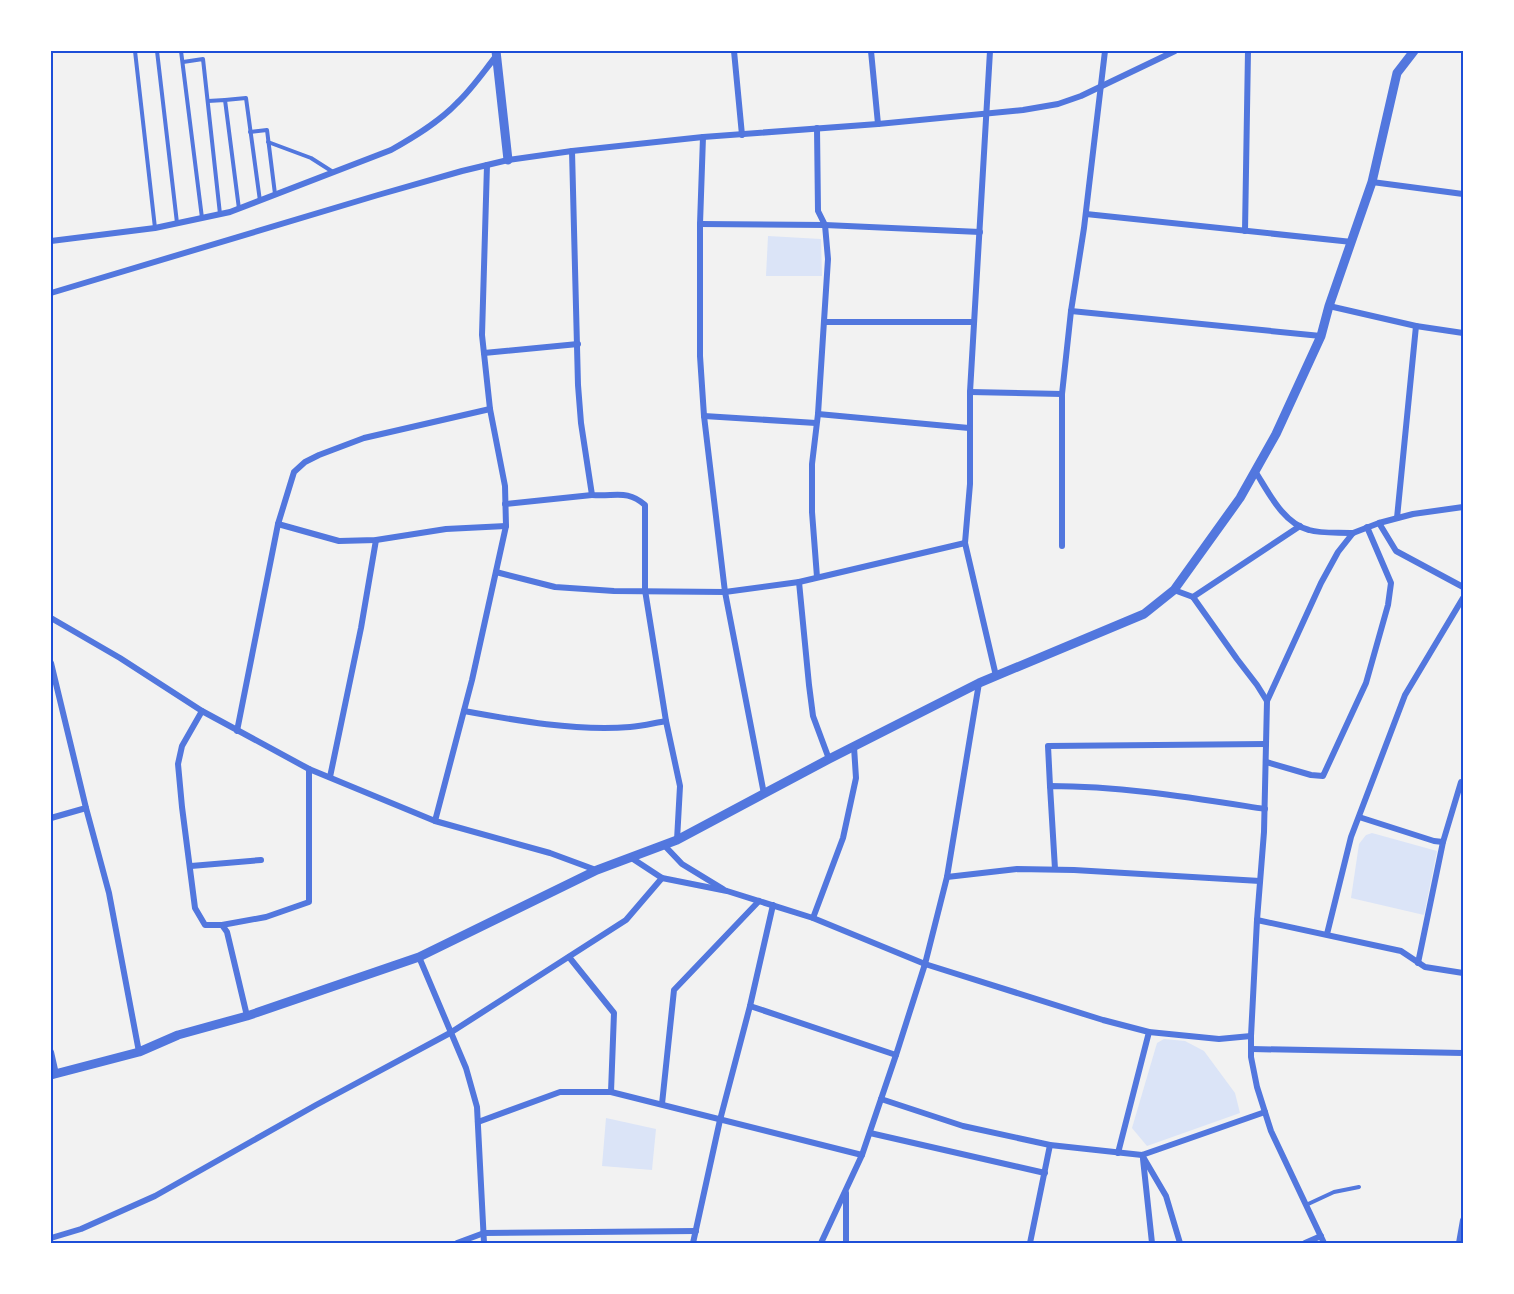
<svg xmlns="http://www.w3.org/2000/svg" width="1514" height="1294" font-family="Georgia,serif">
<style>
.green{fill:#dbe4f7}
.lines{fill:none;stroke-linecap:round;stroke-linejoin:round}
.service{stroke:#5277de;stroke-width:4}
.minor{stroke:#5277de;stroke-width:6}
.tertiary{stroke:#5277de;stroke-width:9}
.neatline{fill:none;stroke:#1d4ed8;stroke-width:2}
</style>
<rect width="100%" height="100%" fill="#f2f2f2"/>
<!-- green -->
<g class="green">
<polygon points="768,236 821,239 822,276 766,276"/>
<polygon points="1372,833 1437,851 1424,915 1351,898 1359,844 1366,835"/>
<polygon points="1164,1039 1185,1041 1204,1051 1235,1093 1240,1113 1147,1146 1132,1128 1157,1043"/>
<polygon points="606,1118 656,1129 652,1170 602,1166"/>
</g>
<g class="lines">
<!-- service -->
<g class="service">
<polyline points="135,51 155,228"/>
<polyline points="157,51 177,223"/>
<polyline points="181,51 202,218"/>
<polyline points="183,62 203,59 220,214"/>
<polyline points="225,100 246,98 260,201"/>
<polyline points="208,101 225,100 239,209"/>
<polyline points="250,132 267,130 275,194"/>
<polyline points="268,142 311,158 333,172"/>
<polyline points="1306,1205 1334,1192 1359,1187"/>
</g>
<!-- minor -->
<g class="minor">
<polyline points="734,51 742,135"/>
<polyline points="871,51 878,124"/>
<polyline points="990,51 970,392 970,484 965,543 996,676"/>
<polyline points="703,137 700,224 700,356 704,416 725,592 764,794"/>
<path d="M572,151L578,385L581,423L592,495C615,497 627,489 645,505V590L666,721L680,786L677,840"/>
<polyline points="1372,182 1463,194"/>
<polyline points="1086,214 1352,242"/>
<polyline points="700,224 825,225 980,232"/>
<polyline points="1245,231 1248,51"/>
<path d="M51,241L155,228L230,212L391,150C414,137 439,122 457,103C472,89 484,71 497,55"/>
<polyline points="51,293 378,195 462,171 508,160 572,151 703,137 878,124 1023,110 1058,104 1081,96 1175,51"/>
<polyline points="1329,306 1416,326 1463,333"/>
<polyline points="1071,311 1321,336"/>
<polyline points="824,322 974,322"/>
<polyline points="484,353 578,344"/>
<polyline points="970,392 1062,394"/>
<polyline points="818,414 969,428"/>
<polyline points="704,416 816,423"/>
<path d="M1255,471C1269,493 1283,523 1309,530C1322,534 1339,532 1353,533"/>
<polyline points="505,504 592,495"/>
<polyline points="1397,518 1416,326"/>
<polyline points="1379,523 1396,551 1463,587"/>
<polyline points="278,524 339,541 376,540 446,529 506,526"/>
<polyline points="1062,546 1062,394 1071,311 1084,228 1105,51"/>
<polyline points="496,572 555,587 614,591 725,592 799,582 965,543"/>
<polyline points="817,577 812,512 812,464 818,414 828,259 825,225 818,211 817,128"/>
<polyline points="799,582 809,685 813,716 829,759"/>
<polyline points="1174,590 1193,597 1237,659 1257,685 1267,701 1264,832 1257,920 1251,1036 1251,1057 1257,1087 1271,1131 1324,1243"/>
<polyline points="1193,597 1300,526"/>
<polyline points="51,618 120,658 202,711 309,769 435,821 550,853 596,870"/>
<polyline points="51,663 86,808 109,893 139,1052"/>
<polyline points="1267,701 1321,583 1338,552 1353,533 1379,523 1413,514 1463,507"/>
<polyline points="202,711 182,746 178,764 182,807 195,908 205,925 222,925 227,932 247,1016"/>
<path d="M464,711C519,721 574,731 630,727C642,726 654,723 666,721"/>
<polyline points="237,731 278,524 294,472 305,462 319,455 364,438 490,409"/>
<polyline points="1266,762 1311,775 1323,776 1366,683 1388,605 1391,583 1367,527"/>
<polyline points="330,777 361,628 376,540"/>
<polyline points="1050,786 1048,746 1266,744"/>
<polyline points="1359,817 1434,841 1443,842 1461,782 1463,782"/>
<polyline points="51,818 86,808"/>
<polyline points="435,821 472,680 506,526 505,486 490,409 482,335 487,165"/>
<polyline points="664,845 682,864 723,889"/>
<polyline points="630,857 662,878 727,891 813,918 925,964 1103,1020 1149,1032 1219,1039 1251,1036"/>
<polyline points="191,866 261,860"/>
<path d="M1055,869L1050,786C1122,786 1193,798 1265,809"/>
<polyline points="947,877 1017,869 1074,870 1260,881"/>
<polyline points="813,918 843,838 856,778 854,747"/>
<polyline points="1257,920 1401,951 1425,967 1463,973"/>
<polyline points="222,925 266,917 309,902 309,769"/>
<polyline points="1327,934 1351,837 1405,695 1463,598"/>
<polyline points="419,957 466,1068 477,1107 484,1243"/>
<polyline points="569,957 614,1013 611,1092"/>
<polyline points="1418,963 1443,842"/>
<polyline points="750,1006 896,1055"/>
<polyline points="1252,1049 1463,1053"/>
<polyline points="51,1052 56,1074"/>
<polyline points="881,1099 963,1126 1050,1145 1142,1155 1265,1112"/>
<polyline points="662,1104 674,990 759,901"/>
<polyline points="478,1122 560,1092 611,1092 862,1155"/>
<polyline points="870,1133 1045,1173"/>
<polyline points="1118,1153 1149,1032"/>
<polyline points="1142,1155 1166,1196 1180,1243"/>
<polyline points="1143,1159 1152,1243"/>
<polyline points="846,1193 846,1243"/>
<polyline points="51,1238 81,1229 155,1196 316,1105 450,1033 626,920 662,878"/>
<polyline points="457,1243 484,1233 696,1231"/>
<polyline points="693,1243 720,1120 750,1006 773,905"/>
<polyline points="821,1243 862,1155 896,1055 925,964 947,877 979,683"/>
<polyline points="1030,1243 1050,1145"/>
<polyline points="1305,1243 1321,1236"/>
<polyline points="1459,1243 1463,1220"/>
</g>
<!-- tertiary -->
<g class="tertiary">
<polyline points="496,51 508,160"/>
<polyline points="51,1075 139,1052 178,1035 247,1016 419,957 597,870 677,840 829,759 979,683 1144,614 1174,590 1240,498 1276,434 1321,336 1329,306 1372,182 1397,73 1414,51"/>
</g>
</g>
<!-- border -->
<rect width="1514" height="1294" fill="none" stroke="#ffffff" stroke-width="105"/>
<rect x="52" y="52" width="1410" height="1190" class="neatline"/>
</svg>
